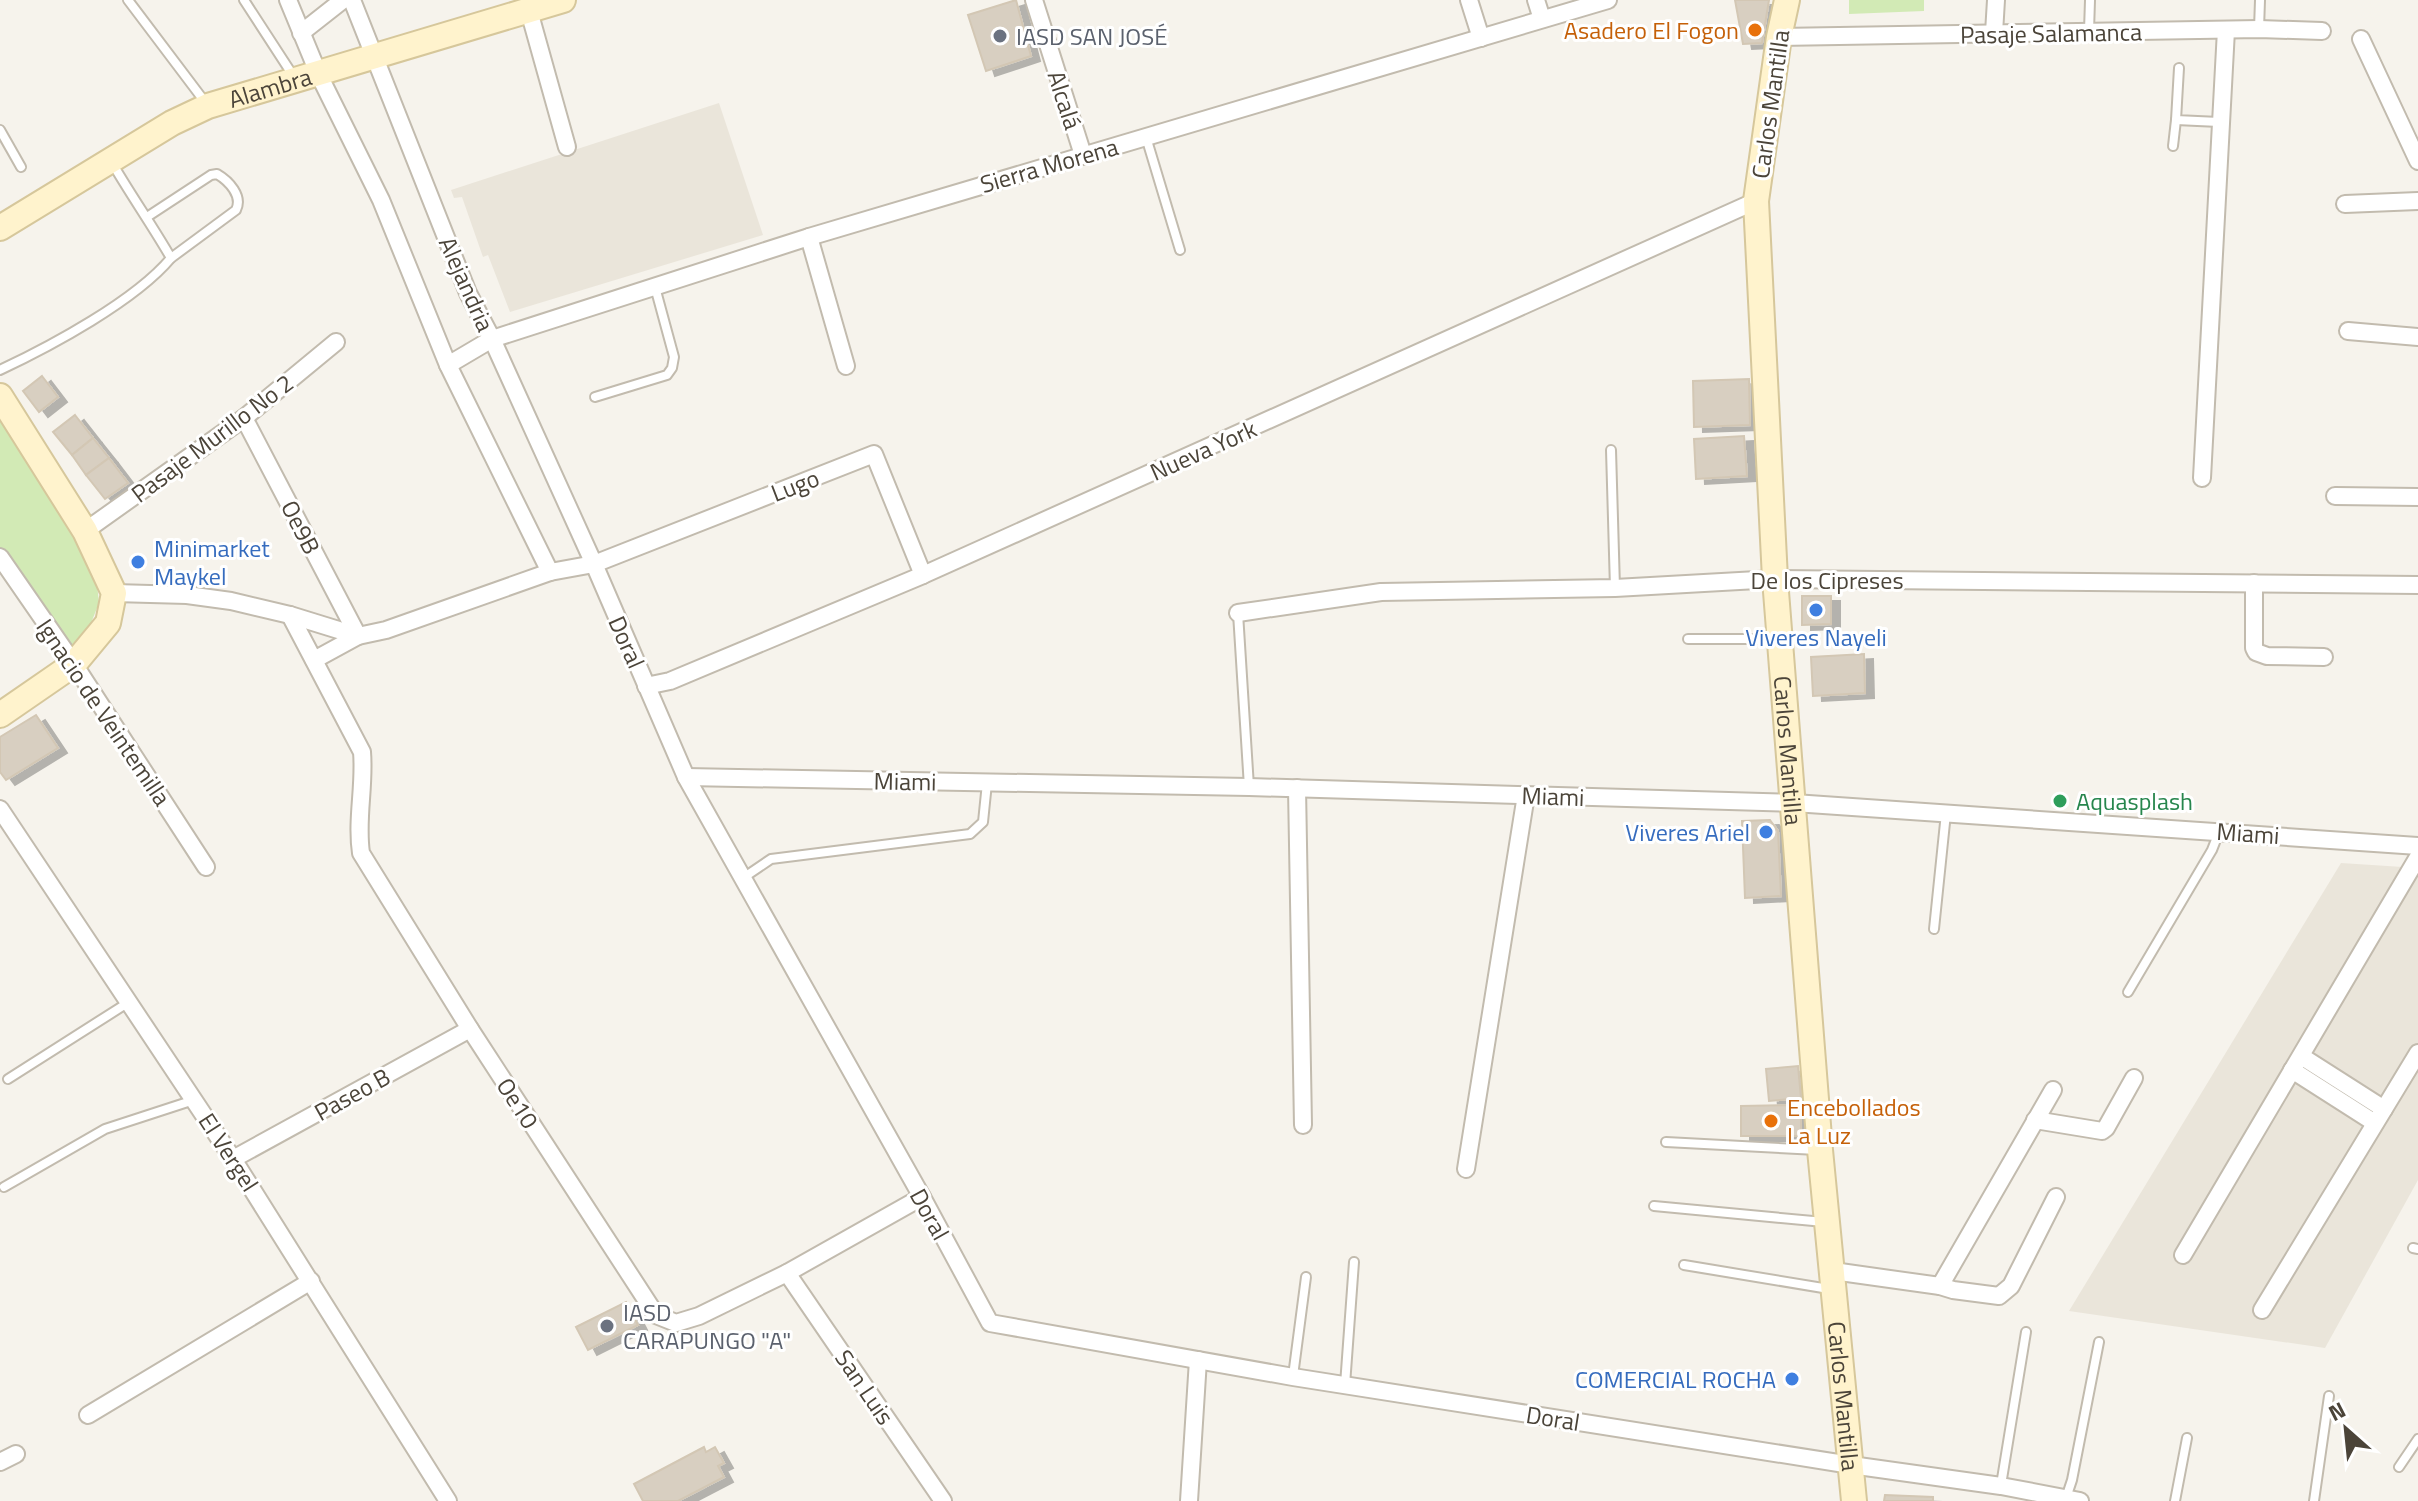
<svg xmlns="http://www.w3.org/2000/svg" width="2418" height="1501" font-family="'Titillium Web',sans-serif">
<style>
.residential{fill:#eae5da}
.green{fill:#d2eab5}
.building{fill:#d8cfc1;stroke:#d3c7b4;stroke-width:2;filter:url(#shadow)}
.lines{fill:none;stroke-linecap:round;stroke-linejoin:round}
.lane-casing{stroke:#c2bbae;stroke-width:12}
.street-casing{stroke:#c2bbae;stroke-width:20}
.secondary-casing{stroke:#d6c79b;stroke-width:28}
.lane{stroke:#fff;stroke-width:8}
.street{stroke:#fff;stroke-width:16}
.secondary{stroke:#fff3cd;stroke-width:24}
.food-dot{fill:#e8710a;stroke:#fff;stroke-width:3}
.worship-dot{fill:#6b7280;stroke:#fff;stroke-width:3}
.shop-dot{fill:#3f7fe0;stroke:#fff;stroke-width:3}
.leisure-dot{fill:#2e9e5b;stroke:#fff;stroke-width:3}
.labels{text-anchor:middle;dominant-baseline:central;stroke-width:6;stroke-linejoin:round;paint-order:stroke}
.food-label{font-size:24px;fill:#c56008;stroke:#fff;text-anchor:end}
.street-label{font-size:24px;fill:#4b4439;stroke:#fff}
.worship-label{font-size:24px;fill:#5b616d;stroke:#fff;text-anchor:start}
.shop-label{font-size:24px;fill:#366cbe;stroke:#fff;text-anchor:end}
.leisure-label{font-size:24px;fill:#27864d;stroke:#fff;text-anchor:start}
</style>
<defs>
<filter id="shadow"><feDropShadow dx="9" dy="5" stdDeviation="0" flood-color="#0004"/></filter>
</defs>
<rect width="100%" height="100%" fill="#f6f3ec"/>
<!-- residential -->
<g class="residential">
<polygon points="719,103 763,235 510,312 488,255 483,257 462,197 454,198 451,190"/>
<polygon points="2341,863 2418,868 2418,1180 2325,1348 2069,1311"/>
</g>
<!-- green -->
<g class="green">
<polygon points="1849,0 1924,0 1924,11 1849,14"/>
<polygon points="0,417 67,524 96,574 99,603 87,633 70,654 0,553"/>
</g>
<!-- building -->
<g class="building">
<polygon points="1016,0 1031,56 986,71 968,15"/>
<polygon points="1735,0 1769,0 1762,43 1743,44"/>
<polygon points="42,376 58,397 39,412 23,391"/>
<polygon points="1749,379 1750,425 1694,427 1693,381"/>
<polygon points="75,415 93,438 72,455 53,432"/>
<polygon points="1744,436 1747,476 1696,479 1694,439"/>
<polygon points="93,438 109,458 86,475 72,455"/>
<polygon points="109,458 128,483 105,499 86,475"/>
<polygon points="1802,596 1831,596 1831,624 1802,625"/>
<polygon points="1864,654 1865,693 1813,696 1811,657"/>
<polygon points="36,715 58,748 6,780 0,772 0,737"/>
<polygon points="1770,820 1778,831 1781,896 1745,898 1742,821"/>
<polygon points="1798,1066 1801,1098 1769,1101 1766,1069"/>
<polygon points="1801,1105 1801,1136 1741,1136 1741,1106"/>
<polygon points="626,1302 638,1325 588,1350 576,1327"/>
<polygon points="704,1447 706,1452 715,1447 724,1463 718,1466 724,1477 678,1501 643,1501 634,1484"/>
<polygon points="1885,1495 1933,1497 1933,1501 1884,1501"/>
</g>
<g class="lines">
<defs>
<g id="lane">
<polyline points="128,0 205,102"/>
<polyline points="244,0 294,77"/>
<polyline points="2259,29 2260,0"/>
<polyline points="2089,31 2090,0"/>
<polyline points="2179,68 2176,120 2219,122"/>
<polyline points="0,130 21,167"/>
<polyline points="1146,137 1180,250"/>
<polyline points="2173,146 2176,120"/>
<path d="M147,217L211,175L217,174C229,181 243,196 236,210L171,258"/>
<path d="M0,370C51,346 135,301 171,258C152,225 130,194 111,161"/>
<polyline points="595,397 667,375 672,368 674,357 655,287"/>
<polyline points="1611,450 1615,588"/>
<polyline points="1238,613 1249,787"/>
<polyline points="1688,639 1776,639"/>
<polyline points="743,878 771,859 970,834 983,822 987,783"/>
<polyline points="1934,929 1946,813"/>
<polyline points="2128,992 2212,850 2219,832"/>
<polyline points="8,1079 129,1002"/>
<polyline points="1666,1142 1817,1150"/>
<polyline points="4,1187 105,1129 194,1100"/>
<polyline points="1654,1206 1824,1222"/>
<polyline points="2413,1248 2418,1249"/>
<polyline points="1684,1265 1829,1289"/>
<polyline points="1293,1376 1306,1277"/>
<polyline points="1345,1385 1354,1262"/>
<polyline points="2399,1467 2418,1439"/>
<polyline points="2001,1485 2026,1332"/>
<polyline points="2066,1498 2072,1480 2099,1342"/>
<polyline points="2175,1501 2187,1438"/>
<polyline points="2314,1501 2329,1396"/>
</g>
<g id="street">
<polyline points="288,0 319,75 381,200 448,365 550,572"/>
<polyline points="352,0 468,293 492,339 594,564 686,777 922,1197 990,1323 1293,1377 1851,1465 2001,1486 2080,1501"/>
<polyline points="1034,0 1083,155"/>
<polyline points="1469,0 1481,38"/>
<polyline points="1536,0 1542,19"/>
<polyline points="529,11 567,147"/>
<polyline points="301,33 343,0"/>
<polyline points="1994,33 1996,0"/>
<polyline points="1779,37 2259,29 2322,31"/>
<polyline points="2361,39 2418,161"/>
<polyline points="2345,204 2418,201"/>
<polyline points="809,237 846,366"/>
<polyline points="2348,331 2418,337"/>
<polyline points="448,365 492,339 809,237 1608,0"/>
<polyline points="244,418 358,636 314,660"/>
<polyline points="2202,478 2226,30"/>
<polyline points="2335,496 2418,497"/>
<polyline points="85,531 244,418 336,342"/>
<polyline points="0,557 74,664 206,867"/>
<polyline points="2254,583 2254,648 2256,652 2267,656 2324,657"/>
<polyline points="114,593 187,595 231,601 290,615 358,636 386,630 550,572 594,564 874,454 923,575"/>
<polyline points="1238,613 1381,592 1615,588 1775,579 2418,585"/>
<path d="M290,615L362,752C365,786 356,819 361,853L470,1029L656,1315L676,1323L699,1316L787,1273L922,1197"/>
<polyline points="646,686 670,681 923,575 1756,201"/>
<polyline points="686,777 1249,787 1794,803 2418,846"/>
<polyline points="1297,788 1303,1125"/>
<polyline points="0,809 233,1159 448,1501"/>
<polyline points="2301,1056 2384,1109"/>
<polyline points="2292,1070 2375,1123"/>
<polyline points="2035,1120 2102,1131 2106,1128 2134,1078"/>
<polyline points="233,1159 470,1029"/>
<polyline points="1466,1169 1526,795"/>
<polyline points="2183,1255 2418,857"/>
<polyline points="1833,1271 1940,1286 2053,1090"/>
<polyline points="787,1273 943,1501"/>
<polyline points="1940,1286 1953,1290 1999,1296 2011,1286 2056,1197"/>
<polyline points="2262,1310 2418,1053"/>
<polyline points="88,1415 311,1281"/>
<polyline points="0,1462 16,1454"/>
<polyline points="1189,1501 1198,1360"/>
</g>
<g id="secondary">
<path id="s1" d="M1787,0L1779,37L1756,201L1775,579L1820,1150L1854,1501"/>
<path id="s2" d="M0,228L172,123L208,106L563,0"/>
<polyline points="0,396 85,531 114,593 108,623 74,664 0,715"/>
</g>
</defs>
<!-- lane casing -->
<use href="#lane" class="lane-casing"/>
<!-- street casing -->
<use href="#street" class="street-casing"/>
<!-- secondary casing -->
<use href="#secondary" class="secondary-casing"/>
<!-- lane -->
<use href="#lane" class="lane"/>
<!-- street -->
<use href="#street" class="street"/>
<!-- secondary -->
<use href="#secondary" class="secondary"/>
</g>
<!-- markers -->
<g class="food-dot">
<circle cx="1755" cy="30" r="8"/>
<circle cx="1771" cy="1121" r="8"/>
</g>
<g class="worship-dot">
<circle cx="1000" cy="36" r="8"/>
<circle cx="607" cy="1326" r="8"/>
</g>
<g class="shop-dot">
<circle cx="138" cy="562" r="8"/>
<circle cx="1816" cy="610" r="8"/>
<circle cx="1766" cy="832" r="8"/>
<circle cx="1792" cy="1379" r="8"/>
</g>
<circle class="leisure-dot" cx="2060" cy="801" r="8"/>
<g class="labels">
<!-- food labels -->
<g class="food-label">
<text x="1739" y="30">Asadero El Fogon</text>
<text x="1787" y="1107" text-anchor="start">Encebollados<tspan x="1787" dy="28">La Luz</tspan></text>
</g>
<!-- street labels -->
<g class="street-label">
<text transform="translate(2051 33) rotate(-1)">Pasaje Salamanca</text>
<text stroke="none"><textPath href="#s2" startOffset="306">Alambra</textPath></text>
<text transform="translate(1065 100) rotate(72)">Alcalá</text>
<text transform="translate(1770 104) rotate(-82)">Carlos Mantilla</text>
<text transform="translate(1049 165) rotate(-16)">Sierra Morena</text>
<text transform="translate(467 284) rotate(66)">Alejandria</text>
<text transform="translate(212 438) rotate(-37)">Pasaje Murillo No 2</text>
<text transform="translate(1203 450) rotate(-24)">Nueva York</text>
<text transform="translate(795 485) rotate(-21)">Lugo</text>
<text transform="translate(301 527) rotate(63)">Oe9B</text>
<text x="1827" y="580">De los Cipreses</text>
<text transform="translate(627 642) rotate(66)">Doral</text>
<text transform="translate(104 712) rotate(56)">Ignacio de Veintemilla</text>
<text stroke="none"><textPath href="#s1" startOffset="754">Carlos Mantilla</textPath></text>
<text transform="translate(905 781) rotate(1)">Miami</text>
<text transform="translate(1553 796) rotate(2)">Miami</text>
<text transform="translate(2248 833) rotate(4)">Miami</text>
<text transform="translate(352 1094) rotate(-29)">Paseo B</text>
<text transform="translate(518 1103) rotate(57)">Oe10</text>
<text transform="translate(229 1152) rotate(57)">El Vergel</text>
<text transform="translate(930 1214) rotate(61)">Doral</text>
<text transform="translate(865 1387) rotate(56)">San Luis</text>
<text stroke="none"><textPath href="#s1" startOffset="1402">Carlos Mantilla</textPath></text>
<text transform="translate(1553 1418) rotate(9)">Doral</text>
</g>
<!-- worship labels -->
<g class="worship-label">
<text x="1016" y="36">IASD SAN JOSÉ</text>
<text x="623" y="1312">IASD<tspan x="623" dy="28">CARAPUNGO "A"</tspan></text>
</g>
<!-- shop labels -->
<g class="shop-label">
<text x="154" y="548" text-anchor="start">Minimarket<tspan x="154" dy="28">Maykel</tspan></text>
<text x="1816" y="637" text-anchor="middle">Viveres Nayeli</text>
<text x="1750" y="832">Viveres Ariel</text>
<text x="1776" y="1379">COMERCIAL ROCHA</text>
</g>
<!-- leisure labels -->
<g class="leisure-label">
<text x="2076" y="801">Aquasplash</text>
</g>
</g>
<!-- north arrow -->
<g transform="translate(2346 1429) rotate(333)" stroke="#ffffff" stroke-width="6" paint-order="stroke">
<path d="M0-6L14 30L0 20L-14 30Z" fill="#4b4439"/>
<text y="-12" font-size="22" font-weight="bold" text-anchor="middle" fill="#4b4439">N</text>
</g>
</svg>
